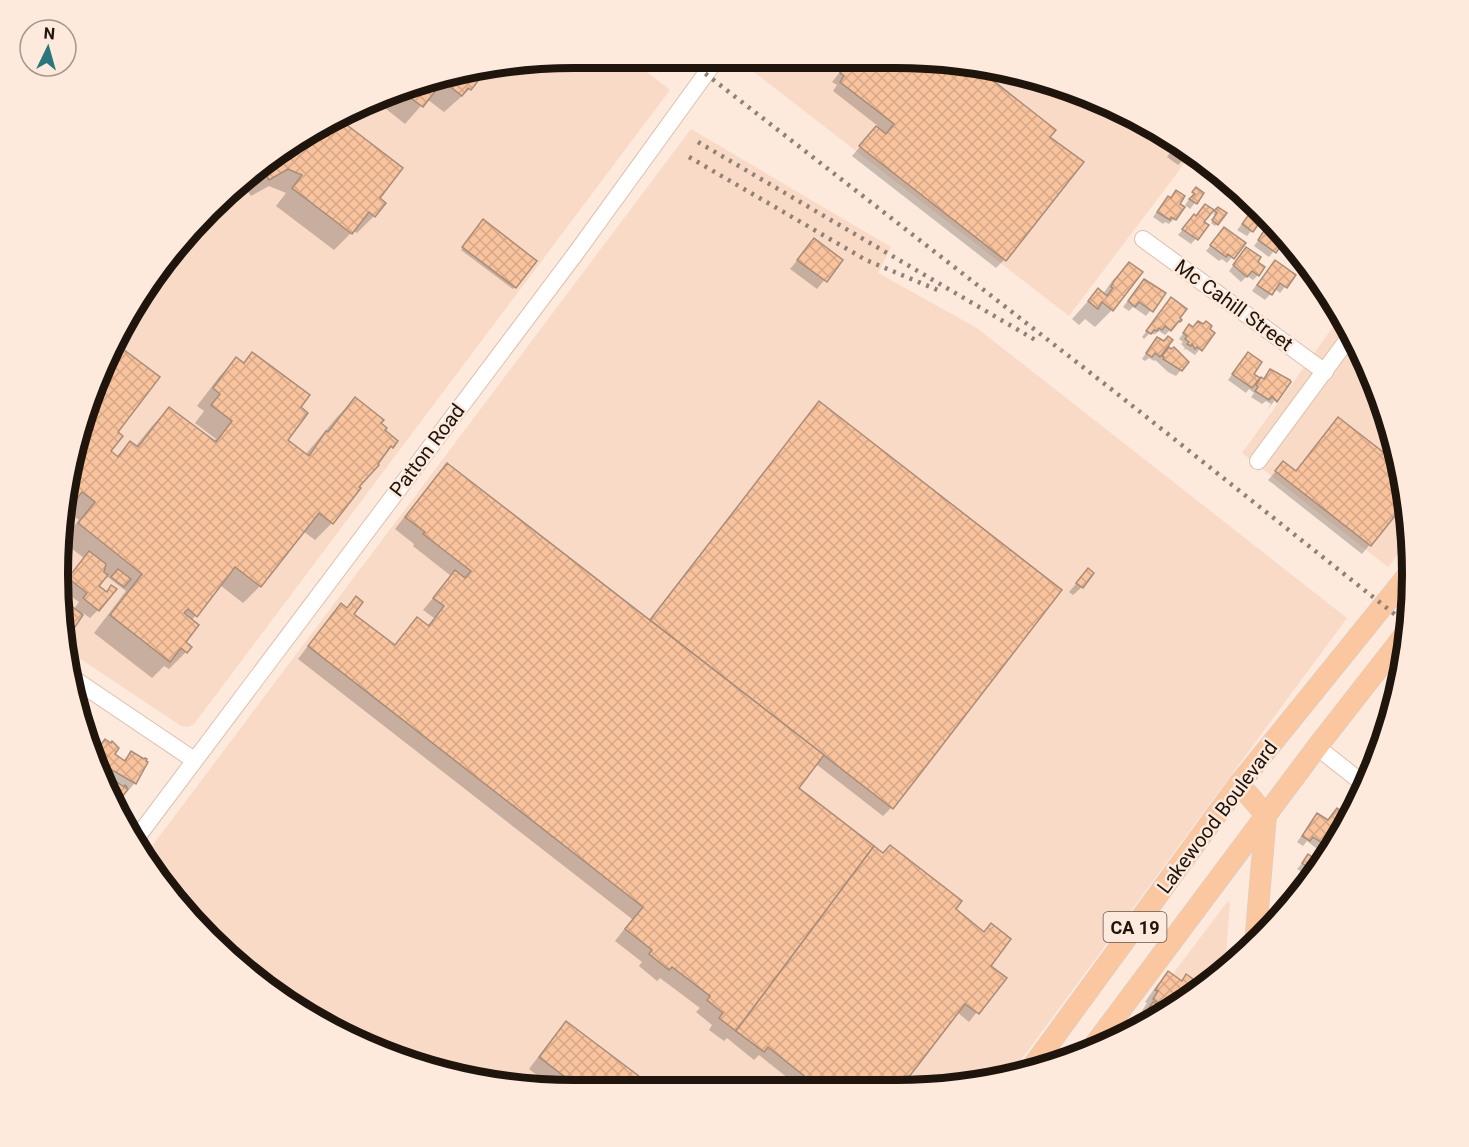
<svg xmlns="http://www.w3.org/2000/svg" width="1469" height="1147" font-family="Roboto,sans-serif">
<style>
.built{fill:#f9dac6}
.shadow{fill:#0003}
.building{fill:url(#building-cross-hatch);stroke:#a98c78;stroke-width:1.5}
.lines{fill:none;stroke-linecap:round;stroke-linejoin:round}
.minor-casing{stroke:#debfab;stroke-width:18}
.major-casing{stroke:#d2d0cf;stroke-width:22}
.minor{stroke:#fff;stroke-width:16}
.major{stroke:#fbc7a0;stroke-width:21}
.rail{stroke:#908177;stroke-width:4.5;stroke-dasharray:3 6;stroke-linecap:butt}
.labels{text-anchor:middle;dominant-baseline:central;stroke-width:5;stroke-linejoin:round;paint-order:stroke}
.shield{fill:#fdeadd;stroke:#62554b;stroke-width:1.5}
.shield-label{font-size:18px;font-weight:bold;fill:#1f150d}
.street-label{font-size:20px;fill:#1f150d;stroke:#fdeadd}
.rim{fill:none;stroke:#1f150d;stroke-width:8}
</style>
<defs>
<pattern id="building-cross-hatch" width="8" height="8" patternUnits="userSpaceOnUse" patternTransform="scale(1.5)"><rect width="8" height="8" fill="#f9c39e"/><path d="M0 0l8 8M0 8l8-8" fill="none" stroke="#d5a787"/></pattern>
</defs>
<rect width="100%" height="100%" fill="#fdeadd"/>
<!-- built -->
<g class="built">
<polygon points="573,57 628,57 670,90 194,724 188,727 181,726 67,650 57,574 75,440 126,316 208,209 315,126 439,75"/>
<polygon points="736,58 929,58 1061,84 1210,164 1230,185 1190,156 1069,316"/>
<polygon points="691,129 891,247 878,273 977,328 1347,618 1010,1075 963,1086 506,1086 407,1062 287,1003 209,939 143,858"/>
<polygon points="1341,316 1373,376 1402,473 1409,540 1388,567 1242,453"/>
<polygon points="1228,901 1230,903 1225,968 1182,1003 1132,1028"/>
</g>
<!-- shadow -->
<g class="shadow">
<polygon points="851,58 929,58 967,74 974,67 1054,130 1048,138 1004,260 996,268 852,156 878,126 833,91 837,85 832,82"/>
<polygon points="486,69 470,89 444,112 427,99 405,124 376,101 439,75"/>
<polygon points="315,126 378,198 374,216 357,233 353,231 334,250 276,206 286,193 269,186 251,196 246,189 261,174 259,169"/>
<polygon points="1175,145 1190,153 1178,165 1167,157"/>
<polygon points="1196,189 1202,194 1190,209 1185,205"/>
<polygon points="1176,192 1174,219 1169,224 1165,222 1163,224 1153,217 1163,203"/>
<polygon points="1218,209 1217,224 1215,226 1211,223 1216,216 1213,214"/>
<polygon points="1254,210 1282,241 1269,257 1254,246 1267,229 1258,223 1247,236 1237,230"/>
<polygon points="1189,222 1202,222 1207,226 1191,244 1178,235"/>
<polygon points="481,224 515,287 513,289 461,250"/>
<polygon points="1224,229 1244,243 1227,263 1222,259 1219,261 1206,251"/>
<polygon points="814,240 841,260 817,289 790,269"/>
<polygon points="1246,249 1256,262 1258,275 1253,280 1247,276 1241,282 1229,271"/>
<polygon points="1129,264 1112,310 1095,327 1085,319 1079,325 1072,319 1098,290 1103,294 1112,281"/>
<polygon points="1270,267 1294,276 1280,293 1275,289 1265,300 1252,291"/>
<polygon points="1139,286 1164,294 1146,316 1133,307 1129,311 1123,307"/>
<polygon points="1171,299 1179,321 1165,335 1159,331 1155,334 1149,334 1144,339 1142,337"/>
<polygon points="1189,326 1192,328 1208,330 1212,333 1195,355 1186,349 1183,350 1185,348 1181,344 1183,342 1179,339"/>
<polygon points="114,344 158,377 116,432 109,452 116,457 130,443 135,447 152,426 169,408 213,442 216,439 195,423 204,411 197,406 219,377 236,359 243,364 253,354 299,407 285,441 305,455 338,416 355,399 379,423 383,431 396,441 357,488 332,523 315,540 303,531 260,586 243,603 220,585 191,621 183,642 186,652 169,669 164,666 152,678 94,633 126,591 105,575 97,587 105,592 111,587 98,610 90,618 83,613 65,638 61,601 74,609 79,602 60,588 84,558 62,541 79,520 65,510 75,440"/>
<polygon points="1152,344 1166,347 1170,350 1181,370 1176,376 1168,372 1155,360 1154,361 1149,358 1145,361 1142,359"/>
<polygon points="1248,353 1251,374 1263,380 1271,371 1290,382 1267,410 1271,404 1266,401 1262,404 1251,397 1254,393 1249,389 1246,393 1228,380"/>
<polygon points="811,412 891,808 883,816 816,764 797,788 954,910 989,966 1004,978 969,1022 957,1012 900,1086 798,1086 759,1055 754,1060 727,1038 724,1041 709,1030 712,1025 696,1012 700,1008 660,978 657,981 639,966 642,962 615,941 632,919 298,659 330,617 341,605 346,609 356,598 352,614 394,646 418,619 427,626 434,618 423,610 451,576 413,546 414,544 395,529 436,476 448,465 648,621"/>
<polygon points="1330,428 1395,463 1398,460 1402,473 1405,507 1396,517 1394,515 1362,554 1268,480 1283,463 1295,472"/>
<polygon points="1088,570 1082,587 1073,595 1069,592"/>
<polygon points="1389,717 1383,737 1375,731 1382,721"/>
<polygon points="105,740 112,744 113,755 123,761 131,753 135,783 127,792 125,791 118,803 94,751"/>
<polygon points="1337,810 1348,818 1321,852 1307,841 1303,846 1297,842 1317,815 1327,822"/>
<polygon points="1308,856 1321,866 1299,892 1296,890 1301,883 1296,879 1302,872 1297,869"/>
<polygon points="1169,973 1180,982 1186,976 1202,987 1182,1003 1132,1028 1145,1013 1142,1011 1147,1003 1145,1002 1157,985"/>
<polygon points="566,1023 650,1086 551,1086 529,1069 555,1035"/>
</g>
<!-- building -->
<g class="building">
<polygon points="853,58 929,58 959,64 968,73 973,67 977,68 1056,130 1050,137 1084,162 1006,261 859,146 876,126 886,134 894,124 840,82 844,76 840,73"/>
<polygon points="488,68 471,90 468,88 462,96 443,81 423,107 401,91 439,75"/>
<polygon points="335,118 339,128 343,122 403,168 380,198 386,203 375,217 369,212 352,234 292,188 302,175 288,169 269,180 263,170 278,161 277,156 315,126"/>
<polygon points="1196,187 1204,193 1197,204 1189,199 1195,194 1192,192"/>
<polygon points="1176,190 1185,196 1180,204 1185,207 1176,220 1171,217 1170,220 1157,212 1168,196 1171,198"/>
<polygon points="1205,204 1214,210 1204,222 1209,225 1198,240 1182,229 1194,214 1196,216"/>
<polygon points="1218,207 1227,213 1218,225 1212,220 1217,213 1214,211"/>
<polygon points="1253,209 1262,219 1253,232 1242,224"/>
<polygon points="483,219 537,261 516,288 462,247"/>
<polygon points="1267,226 1283,242 1276,253 1258,240"/>
<polygon points="1224,227 1246,243 1234,259 1228,254 1226,257 1210,245"/>
<polygon points="814,238 843,260 827,282 797,260"/>
<polygon points="1246,247 1261,257 1258,262 1265,267 1259,276 1252,271 1247,277 1233,265"/>
<polygon points="1275,260 1296,275 1287,288 1280,283 1272,295 1257,285"/>
<polygon points="1129,262 1143,272 1113,311 1102,302 1098,309 1088,301 1098,288 1107,296 1113,288 1111,287 1114,281"/>
<polygon points="1144,279 1166,293 1153,312 1139,302 1135,307 1128,301"/>
<polygon points="1171,297 1187,309 1180,318 1182,320 1180,322 1179,321 1171,331 1165,326 1162,330 1159,328 1157,331 1154,330 1151,334 1146,331"/>
<polygon points="1198,321 1203,324 1206,321 1212,326 1210,329 1215,333 1202,351 1197,347 1195,349 1192,344 1191,346 1187,344 1189,342 1185,339 1187,336 1183,333 1189,324 1193,327"/>
<polygon points="1168,336 1173,340 1160,357 1155,353 1152,357 1146,353 1157,337 1164,341"/>
<polygon points="115,343 160,377 118,432 123,436 111,451 118,457 130,441 138,447 169,407 216,442 232,421 211,405 220,394 213,388 236,357 244,363 252,352 310,395 301,407 308,413 288,440 309,456 326,431 328,432 355,397 384,420 381,423 387,428 385,430 398,441 393,448 391,446 378,464 379,465 359,487 361,488 333,524 319,513 261,587 235,567 197,617 188,609 184,613 199,625 186,642 192,647 187,653 181,648 170,662 110,615 142,574 78,523 95,502 82,492 75,501 69,496 67,500 75,440"/>
<polygon points="1169,347 1171,349 1174,347 1189,362 1182,371 1163,359 1164,357 1162,356"/>
<polygon points="1248,352 1262,362 1254,374 1260,378 1252,388 1232,374"/>
<polygon points="1270,369 1290,380 1291,382 1277,402 1272,396 1269,400 1255,391 1258,387 1256,385 1261,377 1264,379"/>
<polygon points="819,401 1062,590 893,809 650,620"/>
<polygon points="1338,417 1396,462 1398,459 1402,473 1406,509 1402,507 1371,546 1275,471 1283,461 1296,471"/>
<polygon points="447,463 824,755 799,788 874,846 736,1031 719,1018 723,1013 707,1000 710,996 672,967 669,970 649,954 652,950 625,929 643,907 308,646 341,603 347,608 356,596 363,602 354,614 395,645 417,617 429,626 444,606 433,598 455,570 465,578 471,571 423,534 425,532 405,517"/>
<polygon points="89,551 106,564 104,572 108,575 99,586 107,592 111,585 117,589 99,611 83,598 87,593 68,578"/>
<polygon points="1088,568 1094,573 1083,588 1076,583"/>
<polygon points="118,569 131,579 124,587 111,577"/>
<polygon points="61,598 83,615 69,636 65,634"/>
<polygon points="1388,714 1390,715 1385,729 1379,725"/>
<polygon points="85,730 98,737 92,745"/>
<polygon points="105,739 111,743 112,741 119,748 115,754 125,761 131,751 144,759 145,758 147,759 146,761 148,762 136,784 105,766 106,764 98,759 95,753"/>
<polygon points="111,778 124,787 125,785 127,787 126,788 128,789 118,803 119,806 108,781"/>
<polygon points="1337,808 1349,816 1328,847 1313,837 1310,841 1302,836 1317,813 1328,820"/>
<polygon points="890,845 962,901 956,909 984,932 991,923 1011,939 991,966 1007,978 979,1014 965,1004 902,1086 817,1086 768,1047 764,1052 736,1031 874,846 883,853"/>
<polygon points="1308,854 1322,864 1304,886 1300,884 1305,877 1301,873 1306,866 1302,863"/>
<polygon points="1168,971 1182,981 1186,974 1203,986 1182,1003 1168,1010 1153,999 1158,991 1155,990"/>
<polygon points="1153,1002 1166,1011 1137,1026"/>
<polygon points="566,1021 652,1086 577,1086 539,1057"/>
</g>
<g class="lines">
<defs>
<g id="minor">
<polyline points="1143,239 1325,372"/>
<polyline points="1258,461 1351,335"/>
<polyline points="71,677 194,760"/>
<polyline points="1317,747 1365,785"/>
<polyline points="135,840 576,253 718,57"/>
</g>
<g id="major">
<polyline points="1239,784 1266,815 1255,944"/>
<polyline points="1093,1047 1317,747 1406,633"/>
<polyline points="1030,1070 1239,784 1412,570"/>
</g>
</defs>
<!-- minor casing -->
<use href="#minor" class="minor-casing"/>
<!-- major casing -->
<use href="#major" class="major-casing"/>
<!-- minor -->
<use href="#minor" class="minor"/>
<!-- major -->
<use href="#major" class="major"/>
<!-- rail -->
<g class="rail">
<polyline points="684,57 1115,392 1407,624"/>
<polyline points="698,142 1037,341"/>
<polyline points="689,157 866,260 940,291"/>
</g>
</g>
<g class="labels">
<!-- shield labels -->
<rect class="shield" x="1103.5" y="912" width="63" height="30" rx="4.5"/>
<g class="shield-label">
<text x="1135" y="927">CA 19</text>
</g>
<!-- street labels -->
<g class="street-label">
<text transform="translate(1234 305) rotate(36)">Mc Cahill Street</text>
<text transform="translate(427 450) rotate(-53)">Patton Road</text>
<text transform="translate(1217 817) rotate(-53)">Lakewood Boulevard</text>
</g>
</g>
<!-- crop -->
<path d="M0 0H1469V1147H0ZM574 68H896A506 506 0 0 1 1402 574V574A506 506 0 0 1 896 1080H574A506 506 0 0 1 68 574V574A506 506 0 0 1 574 68Z" fill="#fdeadd" fill-rule="evenodd"/>
<path class="rim" d="M574 68H896A506 506 0 0 1 1402 574V574A506 506 0 0 1 896 1080H574A506 506 0 0 1 68 574V574A506 506 0 0 1 574 68Z"/>
<!-- north arrow -->
<g transform="translate(48 48) rotate(5)"><circle r="28" fill="#fdeadd" stroke="#a4958a" stroke-width="1.5"/>
<path d="M0-4.5L10 22L0 15L-10 22Z" fill="#2c757d"/>
<text y="-9" font-size="16" font-weight="bold" text-anchor="middle" fill="#1f150d">N</text>
</g>
</svg>
